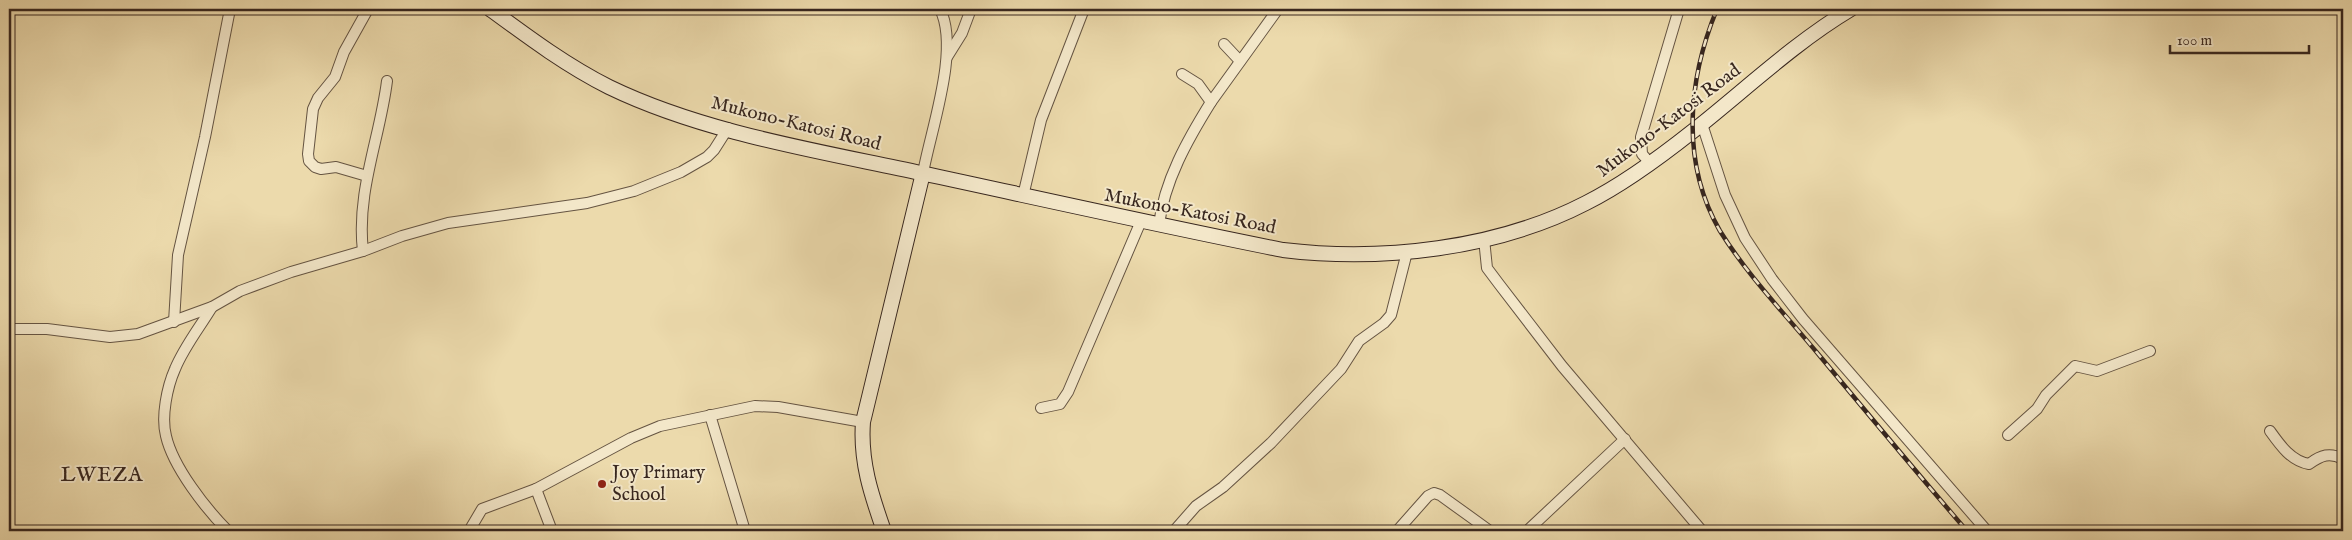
<svg xmlns="http://www.w3.org/2000/svg" width="2352" height="540" font-family="'IM FELL English',serif">
<style>
.lines{fill:none;stroke-linecap:round;stroke-linejoin:round}
.street-casing{stroke:#655442;stroke-width:12}
.secondary-casing{stroke:#38271f;stroke-width:16}
.street{stroke:#f3e7c9;stroke-width:10}
.secondary{stroke:#f3e7c9;stroke-width:14}
.rail-casing{stroke:#38271f;stroke-width:4.5}
.rail{stroke:#f3e7c9;stroke-width:2.5;stroke-dasharray:8;stroke-linecap:butt}
.poi-dot{fill:#8f2418;stroke:#f3e7c9;stroke-width:2}
.labels{text-anchor:middle;dominant-baseline:central;stroke-width:4;stroke-linejoin:round;paint-order:stroke}
.street-label{font-size:19px;fill:#38271f;stroke:#f3e7c9}
.poi-label{font-size:19px;fill:#38271f;stroke:#f3e7c9;text-anchor:start}
.quarter-label{font-size:21px;letter-spacing:1px;fill:#38271f;stroke:#f3e7c9}
</style>
<rect width="100%" height="100%" fill="#ecdaac"/>
<filter id="stains"><feTurbulence type="fractalNoise" baseFrequency=".004" numOctaves="4"/><feColorMatrix values="0 0 0 0 .2 0 0 0 0 .09 0 0 0 0 .02 0 0 0 .5 -.17"/></filter>
<radialGradient id="worn" r=".72"><stop offset=".6" stop-color="#630" stop-opacity="0"/><stop offset="1" stop-color="#630" stop-opacity=".3"/></radialGradient>
<g class="lines">
<defs>
<g id="street">
<polyline points="1224,44 1240,61"/>
<polyline points="947,57 962,33 971,9"/>
<polyline points="1182,74 1198,84 1211,102 1278,9"/>
<polyline points="1702,124 1725,195 1745,238 1772,279 1803,319 1987,531"/>
<polyline points="1650,163 1642,154 1641,137 1679,9"/>
<path d="M923,173C931,129 960,49 940,9"/>
<polyline points="367,176 336,167 321,169 315,167 309,161 308,154 313,109 318,98 335,77 344,52 368,9"/>
<polyline points="1023,196 1041,120 1084,9"/>
<path d="M1159,225C1164,181 1188,139 1211,102"/>
<polyline points="1484,239 1487,268 1499,284 1562,366 1702,531"/>
<path d="M363,251C356,192 380,138 387,81"/>
<path d="M212,307C200,327 184,347 175,369C167,387 161,417 166,436C173,467 206,509 228,531"/>
<polyline points="174,322 178,255 205,137 230,9"/>
<polyline points="9,329 47,329 110,337 138,334 212,307 240,291 291,272 363,251 402,236 448,223 587,203 634,191 681,172 707,157 714,150 728,128"/>
<polyline points="1041,408 1060,404 1068,392 1141,221"/>
<polyline points="710,415 745,531"/>
<path d="M2270,431C2280,445 2291,461 2309,464C2321,455 2330,452 2343,459"/>
<polyline points="2008,435 2037,409 2046,395 2075,366 2097,371 2150,351"/>
<polyline points="536,489 552,531"/>
<polyline points="469,531 482,509 536,489 631,438 660,426 755,406 778,407 863,422"/>
<polyline points="1174,531 1196,506 1223,487 1271,443 1341,369 1359,341 1384,323 1391,315 1407,252"/>
<polyline points="1397,531 1428,496 1434,493 1440,495 1490,531"/>
<polyline points="1527,531 1625,439"/>
</g>
<g id="secondary">
<path d="M490,9C528,37 567,66 609,87C704,133 819,151 921,173C1042,199 1162,226 1283,250C1382,262 1497,249 1586,203C1624,184 1659,158 1693,131C1745,90 1794,43 1851,9"/>
<path d="M884,531C871,494 860,461 863,422L923,173"/>
</g>
</defs>
<!-- street casing -->
<use href="#street" class="street-casing"/>
<!-- secondary casing -->
<use href="#secondary" class="secondary-casing"/>
<!-- street -->
<use href="#street" class="street"/>
<!-- secondary -->
<use href="#secondary" class="secondary"/>
<defs>
<path id="rail" d="M1717,9C1688,79 1680,162 1720,231C1748,276 1785,314 1819,355C1868,414 1917,473 1967,531"/>
</defs>
<!-- rail casing -->
<use href="#rail" class="rail-casing"/>
<!-- rail -->
<use href="#rail" class="rail"/>
</g>
<!-- markers -->
<circle class="poi-dot" cx="602" cy="484" r="5"/>
<g class="labels">
<!-- street labels -->
<g class="street-label">
<text transform="translate(1669 121) rotate(-37)">Mukono-Katosi Road</text>
<text transform="translate(796 124) rotate(14)">Mukono-Katosi Road</text>
<text transform="translate(1190 212) rotate(11)">Mukono-Katosi Road</text>
</g>
<!-- poi labels -->
<g class="poi-label">
<text x="612" y="473">Joy Primary<tspan x="612" dy="22">School</tspan></text>
</g>
<!-- quarter labels -->
<g class="quarter-label">
<text x="102" y="475">LWEZA</text>
</g>
</g>
<!-- margin -->
<rect width="2352" height="540" fill="none" stroke="#ecdaac" stroke-width="30"/>
<rect x="10" y="10" width="2332" height="520" fill="none" stroke="#38271f" stroke-width="2.5"/>
<rect x="15" y="15" width="2322" height="510" fill="none" stroke="#38271f"/>
<!-- scale -->
<path d="M2170 45v8h139v-8" fill="none" stroke="#38271f" stroke-width="2.5"/>
<text x="2177" y="45" font-size="15" fill="#38271f" stroke="#f3e7c9" stroke-width="4" paint-order="stroke">100 m</text>
<rect width="100%" height="100%" filter="url(#stains)"/>
<rect width="100%" height="100%" fill="url(#worn)"/>
</svg>
